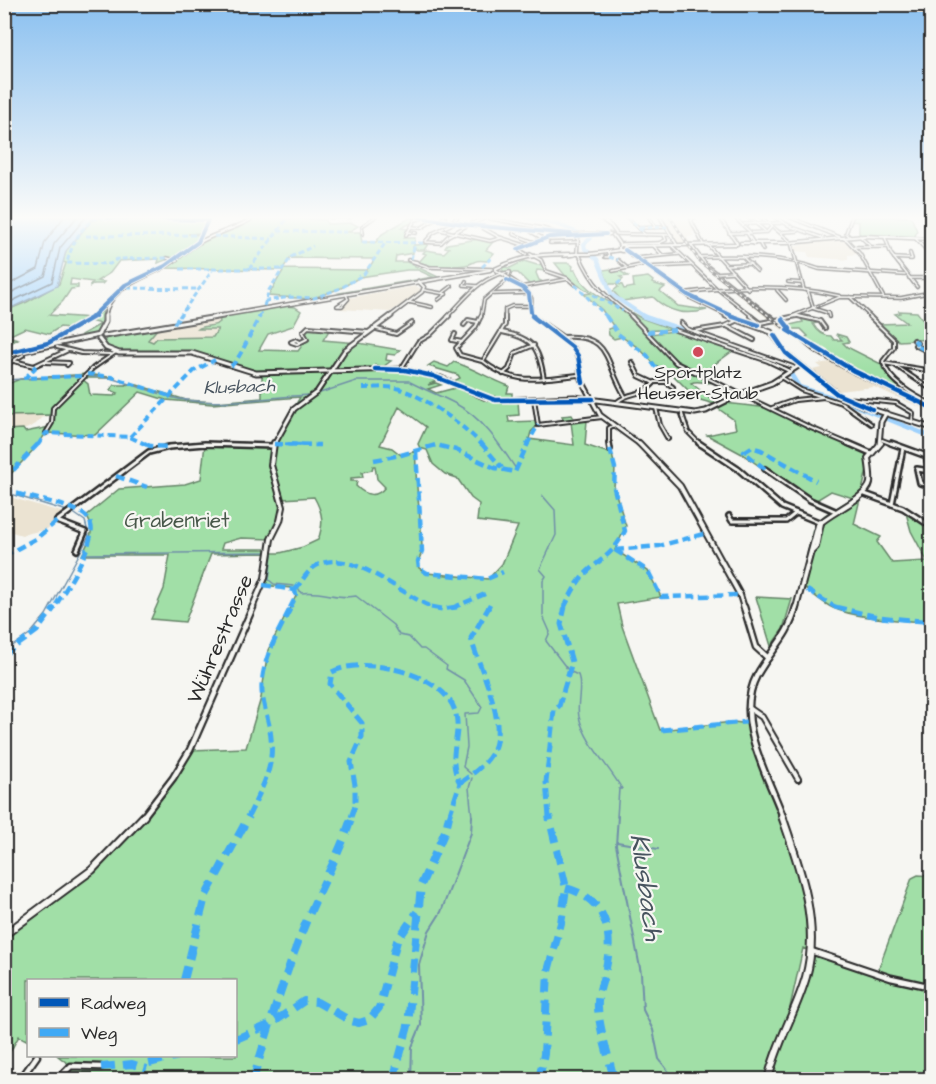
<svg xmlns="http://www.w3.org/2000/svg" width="936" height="1084" font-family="'Architects Daughter',sans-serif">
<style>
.built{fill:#ebe3d2}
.green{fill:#a1dfa7;stroke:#668569;stroke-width:1.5;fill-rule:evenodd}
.water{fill:#9ed1fc;stroke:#708fa8;stroke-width:1.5}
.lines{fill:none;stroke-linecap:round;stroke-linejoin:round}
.shore{stroke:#596d7f;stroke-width:1.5}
.stream-far1{stroke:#708fa8;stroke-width:1.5}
.stream{stroke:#708fa8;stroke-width:2}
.river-far1{stroke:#9ed1fc;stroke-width:4}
.river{stroke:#9ed1fc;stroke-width:4.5}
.street-far4-casing{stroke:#2b2b2b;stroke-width:4.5}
.street-far3-casing{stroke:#2b2b2b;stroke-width:6}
.street-far2-casing{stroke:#2b2b2b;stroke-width:8}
.street-far1-casing{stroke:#2b2b2b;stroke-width:8}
.street-casing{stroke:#2b2b2b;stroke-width:9}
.secondary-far4-casing{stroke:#2b2b2b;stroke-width:5}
.secondary-far3-casing{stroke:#2b2b2b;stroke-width:7}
.secondary-far2-casing{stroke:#2b2b2b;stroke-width:8}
.secondary-far1-casing{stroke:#2b2b2b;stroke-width:9}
.secondary-casing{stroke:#2b2b2b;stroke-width:10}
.street-far4{stroke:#f6f6f2;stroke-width:1.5}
.street-far3{stroke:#f6f6f2;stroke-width:2}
.street-far2{stroke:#f6f6f2;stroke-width:3}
.street-far1{stroke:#f6f6f2;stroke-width:4}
.street{stroke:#f6f6f2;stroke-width:4.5}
.secondary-far4{stroke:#f6f6f2;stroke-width:2}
.secondary-far3{stroke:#f6f6f2;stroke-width:3}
.secondary-far2{stroke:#f6f6f2;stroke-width:4}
.secondary-far1{stroke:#f6f6f2;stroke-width:4.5}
.secondary{stroke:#f6f6f2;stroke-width:6}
.rail-casing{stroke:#2b2b2b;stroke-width:3}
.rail{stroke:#f6f6f2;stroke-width:1.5;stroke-dasharray:3;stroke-linecap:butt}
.quiet-far4{stroke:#3fa9f5;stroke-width:3;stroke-dasharray:5 3;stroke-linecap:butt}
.quiet-far3{stroke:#3fa9f5;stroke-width:4;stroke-dasharray:7 4;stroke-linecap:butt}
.quiet-far2{stroke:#3fa9f5;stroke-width:4.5;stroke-dasharray:9 4.5;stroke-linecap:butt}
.quiet-far1{stroke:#3fa9f5;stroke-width:5;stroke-dasharray:11 5;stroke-linecap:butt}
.quiet{stroke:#3fa9f5;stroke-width:8;stroke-dasharray:14 8;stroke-linecap:butt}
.cycleway-far1-casing{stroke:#f6f6f2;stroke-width:6}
.cycleway-casing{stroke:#f6f6f2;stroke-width:8}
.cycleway-far1{stroke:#0057b8;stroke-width:4}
.cycleway{stroke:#0057b8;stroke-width:4.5}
.poi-dot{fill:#d1495b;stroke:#f6f6f2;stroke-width:2}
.labels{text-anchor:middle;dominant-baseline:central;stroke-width:4.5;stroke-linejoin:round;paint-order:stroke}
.far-poi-label{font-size:18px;fill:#2b2b2b;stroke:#f6f6f2}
.far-water-label{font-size:18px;font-style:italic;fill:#48545f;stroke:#f6f6f2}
.park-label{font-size:21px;fill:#48584a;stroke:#f6f6f2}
.street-label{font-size:21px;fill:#2b2b2b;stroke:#f6f6f2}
.near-water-label{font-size:27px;font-style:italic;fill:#48545f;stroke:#f6f6f2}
</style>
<rect width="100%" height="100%" fill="#f6f6f2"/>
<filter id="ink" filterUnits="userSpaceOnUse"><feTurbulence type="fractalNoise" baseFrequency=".0167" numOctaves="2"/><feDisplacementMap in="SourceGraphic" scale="12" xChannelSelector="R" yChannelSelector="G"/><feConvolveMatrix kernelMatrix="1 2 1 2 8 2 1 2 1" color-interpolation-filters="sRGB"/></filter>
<g filter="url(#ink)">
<!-- built -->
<g class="built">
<polygon points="661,217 689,219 697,232 692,232 694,236 687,237 697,257 714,273 799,340 835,363 931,409 931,412 874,387 838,391 812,370 822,368 817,364 830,362 778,327 702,265 685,245 676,243"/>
<polygon points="843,239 859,254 848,255 848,260 809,257 807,252 794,251 792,246 798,246 802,244 800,242"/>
<polygon points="416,286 421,289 419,293 390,312 340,309 348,298"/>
<polygon points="219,317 220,323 216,325 201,326 199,329 218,329 213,337 157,338 153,342 147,340 158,328"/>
<polygon points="4,416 42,415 48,416 41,418 36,424 26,429 5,430"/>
<polygon points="9,498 13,498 68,514 47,529 22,535 5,530 4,502"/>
</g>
<!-- green -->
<g class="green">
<path d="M93,217L208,221L202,233L188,234L200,235C192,253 172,257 158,263L159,259L119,261L110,273L97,281L104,282L102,284H94L89,287L93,282L71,279L70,285H78V288L71,289L63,301L49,315L92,318L103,311L102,326L93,336L82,339L81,335L101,324L85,320L69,328L60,327L49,334L25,328L8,336L18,339L9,344L5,343V311L27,302L59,284L66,263L63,262L66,250L89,224Z"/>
<polygon points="257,217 296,219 306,217 305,219 326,220 327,224 352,223 358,226 348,232 360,232 362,242 376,242 382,234 411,217 419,219 401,228 409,229 404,238 415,238 414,245 428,244 424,250 417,250 413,247 413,253 396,256 395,262 407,262 438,277 341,294 339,293 433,277 418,270 407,270 360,277 341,288 311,299 268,296 284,269 367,270 375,259 290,258 282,270 163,268 200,240 238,228"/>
<polygon points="855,217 911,217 917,231 915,236 919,238 859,235 859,222 850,221"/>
<path d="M479,239L493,242L486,250L494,253L487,261C471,259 476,264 465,265C451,267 432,268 419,262L426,254L423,253L426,250L444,253L449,248L445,247L447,244Z"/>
<polygon points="524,261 537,265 542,264 546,271 537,270 536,273 539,280 547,284 530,285 518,273 504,272 502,269 504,267 510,268"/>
<path d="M555,263H569L573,266L572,270H575C584,292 607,299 625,312L616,304L641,318L672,329L646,331C670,360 680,365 714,382C706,385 699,379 691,383L719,405L725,403L769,408L806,428L871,453L854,524L881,537L877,542L892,563L927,561L911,531L906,513L923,523L931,533V623C904,620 857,619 833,608C822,603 812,593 802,586L801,581L813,529L825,515L853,498L831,491L815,501L807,499L742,454L707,435L736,429L734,420L716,407L718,405L697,399L671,373L655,365L639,348L622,337L614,339L609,335L608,329L614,327L602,310L584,294L591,293L568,279Z"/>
<path d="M610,269L613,272L620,271L628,276L620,277L623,279L618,284L622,285L624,289L634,287L633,279L648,277L653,281L652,283L665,287L660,291L678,306L707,310C687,315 670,314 653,297L622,301L613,291L618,287L616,284H609L603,270Z"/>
<path d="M285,306L295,307L301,311L293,326L268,334L259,350L298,351L307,339L303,332L308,327L330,329L323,340L358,343L400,350L395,355L387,354L386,360L391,361L384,366L375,365V368L397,369L433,376L431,379L436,381L428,385L436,383L441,385L428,389L436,393L455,388L458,385L452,382L460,378L458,375L428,366L434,362L448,367L454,362C473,368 490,379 509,386L507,393H512V400H518L519,415L508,416L509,422L537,421L538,425L531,432L529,439L574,445L571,422L565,423L562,416L572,415L576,422L587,420L585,445L612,454L615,468L614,488L626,526L615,550L648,571L661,597L617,604L622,626L660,730L733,722L751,724L792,850L808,913L811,951L877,973L912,878L918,875L931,876L932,1003L928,1009L931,1005V1079H57L71,1066L58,1056H236V980H28V1041L19,1036L5,1061V935L72,886L158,799L190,750L246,748L261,698L268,650L296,596L295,590L291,588L263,585L268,553L211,554L185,622L151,619L164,589L170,555H82C88,542 97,530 86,516L119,489L185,484L201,479L205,444L273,445L300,397L212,404L166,400L140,392L95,435L46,433L37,446L5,480V430L23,429L25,432L50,427L53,421L51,415L5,416V385L20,379L87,374L116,378H83L82,379L88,384L90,395L114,396L118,393L110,390L114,385H126L131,383L186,400L216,402L262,398V374L192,353H119L109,348L104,342L106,338L112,336L158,328L148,340L153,342L157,338L213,337L218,329H198C204,324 213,328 220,322L219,317ZM399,407L426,427L418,444L420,448L427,450L433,464L445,474L457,478L471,498L479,504L477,521L518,526L502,564L488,579L427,573L419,568C416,560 421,558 422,551C422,517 414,485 416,451L401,455L392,448L380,445ZM373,466H375L377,479L385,487C376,499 365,495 356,486L357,481H351V478L363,477L362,472L372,470ZM314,497C323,513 324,523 318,540L303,547L280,553H269V549H221L223,543L241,538L271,539L282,516L283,499ZM803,948L811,952L808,971L787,1021Z"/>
<polygon points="899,311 917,312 931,331 931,339 899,341 880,324 907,323 895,314 900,313"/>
<path d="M800,317L820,322L813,324C817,331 823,336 831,336L834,340H842L836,334L846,337L849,342L843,343L847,347L881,364L883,370L918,401L878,383L882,380C867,384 811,345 796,335L804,338L808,336L801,329H791L790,325L803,322Z"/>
<polygon points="674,331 734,350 701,374 667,355 650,334"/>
<polygon points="756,597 792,599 783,629 771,646"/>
</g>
<!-- water -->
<polygon class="water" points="4,217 94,217 66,251 57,286 5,311"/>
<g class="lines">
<!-- shore -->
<g class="shore">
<polyline points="4,287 38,269 45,242 64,217"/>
<polyline points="4,296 45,276 54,244 77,217"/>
<polyline points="4,305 52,282 60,248 86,217"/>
</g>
<!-- stream-far1 -->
<g class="stream-far1">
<polyline points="86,376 110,378 168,396"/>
<polyline points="4,380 83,376"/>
<path d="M410,382C425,390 441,396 456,404C483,418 500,445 516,469"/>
<polyline points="317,394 356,381 409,381"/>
<path d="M169,397C216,408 262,397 310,395"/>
<polyline points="4,492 67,511"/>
<polyline points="542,495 555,510 556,535 540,569 546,576 543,581 543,616 550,632 546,641 568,670"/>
<polyline points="85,554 265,552"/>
<polyline points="272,554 269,580 274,584 294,586"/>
<path d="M299,589L301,593C322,590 338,600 356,596L393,625L399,635L409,637L420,649H424L447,666L446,669L464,680L482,707L479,713L465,714L467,747L463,767L471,774"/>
<polyline points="4,652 31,633 46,615 89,536 85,521 72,512"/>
<path d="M571,672L578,675C583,688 576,703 579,717C586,744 608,765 622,789H619L617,817"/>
<polyline points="472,817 469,788 472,778"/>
</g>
<!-- stream -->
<g class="stream">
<polyline points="618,816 616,845 641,973 643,1010 653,1030 659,1059 675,1080"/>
<polyline points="617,842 658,849"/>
<polyline points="411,1080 412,1047 421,1025 419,965 429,931 441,912 471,833 472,816"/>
</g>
<!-- river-far1 -->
<polyline class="river-far1" points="525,217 559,225 591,238 584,244 585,249 597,259 612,295 645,317"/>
<!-- river -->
<g class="river">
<polyline points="642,316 763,357"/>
<polyline points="776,361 787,368 799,387 841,400 932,437"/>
</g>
<defs>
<g id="street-far4">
<polyline points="330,217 351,217"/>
<polyline points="481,217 542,228 557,233"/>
<polyline points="598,217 606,217"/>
<polyline points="627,217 645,235"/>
<polyline points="649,217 655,227"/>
<polyline points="660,217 677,245"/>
<polyline points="692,217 694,218 691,220 703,244"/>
<polyline points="719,217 737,243"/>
<polyline points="734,217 750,232"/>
<polyline points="748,217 765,231"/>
<polyline points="761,217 791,242 804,290"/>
<polyline points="774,217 792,227 823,238"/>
<polyline points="789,217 847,240 860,254 884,298"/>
<polyline points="440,220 445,217"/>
<polyline points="450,222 458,217"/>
<polyline points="454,223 433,233 425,242 441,243 448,236 468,225"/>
<polyline points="744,224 781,223"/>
<polyline points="467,225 486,218"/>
<polyline points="479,226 499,237 524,245"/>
<polyline points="411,227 421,228 436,219"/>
<polyline points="639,228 667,227"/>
<polyline points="515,229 513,234 534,242"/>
<polyline points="441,230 490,241 501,238"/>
<polyline points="528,230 544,239"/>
<polyline points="407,232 416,233"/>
<polyline points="781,232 798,231"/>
<polyline points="729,233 747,233"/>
<polyline points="363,234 362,226 375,217"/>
<polyline points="573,234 578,240 577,253"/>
<polyline points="617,234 672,235"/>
<polyline points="406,235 415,220 423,218"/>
<polyline points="860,236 871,247"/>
<polyline points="850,237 846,233 852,217"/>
<polyline points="885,237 891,254 917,287"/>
<polyline points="916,239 928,252"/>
<polyline points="550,243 578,242"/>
<polyline points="659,243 666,240 664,235"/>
<polyline points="621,244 659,243 661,245"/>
<polyline points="707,244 748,289"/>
<polyline points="754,244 747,233 767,232 772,226"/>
<polyline points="760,244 763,250"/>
<polyline points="653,245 662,255"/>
<polyline points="671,245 716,288 753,317"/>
<polyline points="691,245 706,265 771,317"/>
<polyline points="854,247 888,247"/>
<polyline points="530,254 541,260 546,271 567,278 575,285"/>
<path d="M579,254C592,285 606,297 633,317"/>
<polyline points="564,256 574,255"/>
<polyline points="631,256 637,258 679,254"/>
<polyline points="605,257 609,257 608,252"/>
<path d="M698,257C737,256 782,255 819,269L905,275"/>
<polyline points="743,257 757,271"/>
<polyline points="167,258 175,260"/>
<polyline points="894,258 912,259 910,253"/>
<polyline points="618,260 626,267"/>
<polyline points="417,262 408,260 429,267 492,269"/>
<polyline points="727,265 751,264"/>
<polyline points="649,267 691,265"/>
<polyline points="613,271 646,264"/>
<polyline points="717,273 733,272"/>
<polyline points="909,278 924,278"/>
<polyline points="466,281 464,285 477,286"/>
<polyline points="788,282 801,283"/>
<polyline points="521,287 568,279"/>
<polyline points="424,290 446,294"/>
<polyline points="777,290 786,300"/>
<polyline points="808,291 813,307"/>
<polyline points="443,293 452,286"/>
<path d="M683,293C733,286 790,284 840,296"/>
<polyline points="346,294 348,299"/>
<polyline points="493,294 528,293"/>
<polyline points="850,297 871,317"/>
<polygon points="348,299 342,306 337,306"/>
<polyline points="438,300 446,294"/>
<polyline points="409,302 432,307"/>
<polyline points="812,308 828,313 829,317"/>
<polyline points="798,316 803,317"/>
<path d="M447,317C467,297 480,276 510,272L509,275"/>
<polyline points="481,317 484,300 507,280"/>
<polyline points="505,317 505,309 512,306 529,306"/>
<polyline points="790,317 840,297 901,298 932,292"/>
</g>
<g id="street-far3">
<polyline points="481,316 475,328 456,348 460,355 482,361"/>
<path d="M505,316V325L483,361C514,387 542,378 579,375"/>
<polyline points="631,316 676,363 811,428 851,445"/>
<polyline points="751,316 760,323 758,325"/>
<polyline points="770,316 775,320"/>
<polyline points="798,316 820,321 825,328"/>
<path d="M869,316L894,340V347L883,361C888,381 914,396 932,404"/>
<polyline points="681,323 687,329 793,367"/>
<polyline points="760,323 797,316"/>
<polyline points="464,325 468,320 478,322"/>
<polyline points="727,326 754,340"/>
<polyline points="373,328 396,334 412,323"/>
<polyline points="675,330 768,361 789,371"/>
<polyline points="694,331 725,326 738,320"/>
<path d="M502,332C534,338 539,348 544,379"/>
<polyline points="455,334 452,340 462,342"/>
<path d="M562,337C612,333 604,362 625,396"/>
<polyline points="914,340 917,343 915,345 923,349 932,347"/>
<polyline points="300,342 296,340 291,342 297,344 307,339 303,332 308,327 368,332"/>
<polyline points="48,345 48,342 83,322"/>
<polyline points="57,347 81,353 111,354"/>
<polyline points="14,361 34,366 68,350"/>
<polyline points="11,362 23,355"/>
<polyline points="45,362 69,363 67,365"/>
<polyline points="632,362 639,376 654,383"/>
<polyline points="883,363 932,371"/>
<polyline points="896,366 932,390"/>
<polyline points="401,369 418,342 430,335 449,316"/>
<polyline points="503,374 509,369 515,353 534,345"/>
<polyline points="782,378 801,390 842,403 871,424"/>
<polyline points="846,398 896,403 913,413 912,422"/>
<polyline points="534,399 538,425 602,417"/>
<path d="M617,402C631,390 642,398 655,382H666L673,387"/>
<polyline points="656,408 660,425 668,439"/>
<polyline points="772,408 795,400 824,397"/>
<polyline points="681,411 688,432 701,445"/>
<polyline points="46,433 52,423 53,408 93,368 116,352"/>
<polyline points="882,440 895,445"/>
<polyline points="196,445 230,445"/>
<polyline points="609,445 609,428 614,425"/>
</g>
<g id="street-far2">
<polyline points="609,443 610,449"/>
<polyline points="699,443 738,469 782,507 821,523"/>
<polyline points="848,443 871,453"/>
<polyline points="891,443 932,458"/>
<polyline points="932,459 927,460 932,477"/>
<polyline points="765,469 810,500 835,511"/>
<polyline points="930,471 917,469 920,483 932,486"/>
<polyline points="865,494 903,508 932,527"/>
<polyline points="892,504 903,448"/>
<polyline points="729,516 732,521 786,521 796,513"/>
<polyline points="57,521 149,452 169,447 205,444 273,446"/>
<polyline points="57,521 85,532 77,550"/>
</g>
<polyline id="street-far1" points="749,708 762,717 798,779"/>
<g id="street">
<polyline points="811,951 891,978 932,987"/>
<polyline points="20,1080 37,1056"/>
<polyline points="57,1080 71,1066 101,1067"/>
</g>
<g id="secondary-far4">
<polyline points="419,217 470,225 571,234"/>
<polyline points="598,217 611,226 616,233"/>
<polyline points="613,235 620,245"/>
<polyline points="741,243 787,243 864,236 932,239"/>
<circle cx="622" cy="248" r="3"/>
<polyline points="626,246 737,244"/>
<polyline points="625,250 691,298 730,317"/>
<path d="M526,254L519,250V247C549,235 578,233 610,234"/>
<path d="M495,269C529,252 551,254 588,254C599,254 610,251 621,250"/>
<path d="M496,270C504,275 529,289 531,298C532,306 528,309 533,317"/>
<path d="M105,317C108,286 148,278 170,264C180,257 189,248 200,242C218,232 238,228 255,217"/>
<polyline points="214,317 490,270"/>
<polyline points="389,317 422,292 424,287 418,281"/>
</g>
<g id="secondary-far3">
<polyline points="532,316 562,337 574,349 579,360 581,379 600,415 641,445"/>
<polyline points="726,316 771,332 786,353 839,395 865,407 932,428"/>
<polyline points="98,335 105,322 105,316"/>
<polyline points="104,336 223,316"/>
<polyline points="99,339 106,348 119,353 192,353 256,373 401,369 441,378 484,397 499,400 574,397 695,413 706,411 738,395 772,383 800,365"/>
<polyline points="4,355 99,335"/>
<polyline points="274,445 294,409 317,392 345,350 391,316"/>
<polyline points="879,445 881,422 886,413"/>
</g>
<g id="secondary-far2">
<polyline points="639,443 680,486 740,595 744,608"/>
<polyline points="811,552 816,547 821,523"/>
<polyline points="252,608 265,578 271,539 280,521 283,507 271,465 274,443"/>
<path d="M796,608L818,525C831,512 867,498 870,483C871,475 869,465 868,458L881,443"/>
</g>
<g id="secondary-far1">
<polyline points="744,607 756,647 768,658"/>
<polyline points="143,817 173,778 190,750 253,607"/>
<path d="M783,817C768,775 733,720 757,675C772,648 788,638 796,607"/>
</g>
<g id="secondary">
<polyline points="4,935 92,870 144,816"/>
<path d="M768,1080C776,1043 796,1012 806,977C821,924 799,865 782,816"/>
</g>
</defs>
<!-- street-far4 casing -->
<use href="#street-far4" class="street-far4-casing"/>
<!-- street-far3 casing -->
<use href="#street-far3" class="street-far3-casing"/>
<!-- street-far2 casing -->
<use href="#street-far2" class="street-far2-casing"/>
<!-- street-far1 casing -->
<use href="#street-far1" class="street-far1-casing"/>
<!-- street casing -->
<use href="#street" class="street-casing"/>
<!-- secondary-far4 casing -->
<use href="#secondary-far4" class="secondary-far4-casing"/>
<!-- secondary-far3 casing -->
<use href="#secondary-far3" class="secondary-far3-casing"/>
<!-- secondary-far2 casing -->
<use href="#secondary-far2" class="secondary-far2-casing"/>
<!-- secondary-far1 casing -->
<use href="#secondary-far1" class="secondary-far1-casing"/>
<!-- secondary casing -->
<use href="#secondary" class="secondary-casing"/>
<!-- street-far4 -->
<use href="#street-far4" class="street-far4"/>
<!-- street-far3 -->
<use href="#street-far3" class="street-far3"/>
<!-- street-far2 -->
<use href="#street-far2" class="street-far2"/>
<!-- street-far1 -->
<use href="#street-far1" class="street-far1"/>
<!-- street -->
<use href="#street" class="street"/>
<!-- secondary-far4 -->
<use href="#secondary-far4" class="secondary-far4"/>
<!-- secondary-far3 -->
<use href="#secondary-far3" class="secondary-far3"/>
<!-- secondary-far2 -->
<use href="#secondary-far2" class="secondary-far2"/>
<!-- secondary-far1 -->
<use href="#secondary-far1" class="secondary-far1"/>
<!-- secondary -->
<use href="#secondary" class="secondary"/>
<defs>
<polyline id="rail" points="670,217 699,261 815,352 854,374 932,410"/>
</defs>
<!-- rail casing -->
<use href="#rail" class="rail-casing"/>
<!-- rail -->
<use href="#rail" class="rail"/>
<!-- quiet-far4 -->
<g class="quiet-far4">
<polyline points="627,217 643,232"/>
<path d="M113,218C107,218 99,216 93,220C80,228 70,249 67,263L110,264L117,259L167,258"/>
<polyline points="639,228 667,227"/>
<polyline points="278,231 347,232"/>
<polyline points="86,236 201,235"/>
<polyline points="214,236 272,239"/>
<polyline points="362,242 426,243"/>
<polyline points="609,257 618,260"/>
<polyline points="411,259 415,244"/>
<polyline points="482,267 491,258"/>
<polyline points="180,269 283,269"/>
<polyline points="249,269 287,219"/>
<polyline points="617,284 623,279"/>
<polyline points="575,285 607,317"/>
<polyline points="127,288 199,289"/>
<polyline points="593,295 623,311"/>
<polyline points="265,301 290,297 314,298 341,288 364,274 386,242"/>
<polyline points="264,306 269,290 291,257 313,246"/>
<polyline points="179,317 212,271"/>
<polyline points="259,317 262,312"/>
</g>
<!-- quiet-far3 -->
<g class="quiet-far3">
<polyline points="606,316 618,334 647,355 657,369"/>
<polyline points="174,324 180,316"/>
<polyline points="647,332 675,330"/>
<polyline points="914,340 917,343 915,345 923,349 932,347"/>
<polyline points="33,366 35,368 25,378 85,376"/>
<path d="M231,366C241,358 252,329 260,316"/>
<polyline points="87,374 112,377 169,396"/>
<path d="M363,388C374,388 386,386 396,388C420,393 466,427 482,445"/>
<polyline points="130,437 194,371 215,360"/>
<polyline points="274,444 308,445"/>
<polyline points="38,445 46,433 130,437 147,445"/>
<polyline points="527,445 538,425"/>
</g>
<!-- quiet-far2 -->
<g class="quiet-far2">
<polyline points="144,443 150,446 169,447"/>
<polyline points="481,443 502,468"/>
<polyline points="274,444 320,445"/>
<polyline points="416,451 422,551 418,561 419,568 427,573 487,579 503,572"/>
<polyline points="374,460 401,455 436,445 456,450 495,468 515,472 528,443"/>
<polyline points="765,469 744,452 752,447 761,450 816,481"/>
<polyline points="116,476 147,487"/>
<polyline points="4,480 39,443"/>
<path d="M4,489C26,498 49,500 70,508C79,511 89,515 91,525C96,543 64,592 54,608"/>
<polyline points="615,550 648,571 661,597 740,595"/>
<polyline points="615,550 659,546 707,533"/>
<polyline points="4,556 37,538 57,521"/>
<polyline points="263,585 295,590"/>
<path d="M295,590C301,583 305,574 313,568C347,542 402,597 435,608"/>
<polyline points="807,590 837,608"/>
<polyline points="290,608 296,596 295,590"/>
<polyline points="452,608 485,594"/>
<polyline points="488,608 490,604"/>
<path d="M564,608C570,597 575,585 584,575C602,557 611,557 625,531L614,488L615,468L610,449"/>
</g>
<!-- quiet-far1 -->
<g class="quiet-far1">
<polyline points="431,607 442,609 457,607"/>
<polyline points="835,607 878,617 932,622"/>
<polyline points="4,655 37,631 55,607"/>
<polyline points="661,730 746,722"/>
<path d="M460,783C472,774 486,765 493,751C508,720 479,669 471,638L489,607"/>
<path d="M248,817C263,785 276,767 270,730C267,714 261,700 262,684C264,656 279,631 291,607"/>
<path d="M351,817L355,806V785L351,762L362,737V723L330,684L332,672C364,655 443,673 455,711C463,736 445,757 460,783"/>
<polyline points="449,817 460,783"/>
<polyline points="549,817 546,782 554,710 559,706 572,662 561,624 565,607"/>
</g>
<!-- quiet -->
<g class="quiet">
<path d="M566,888C605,898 614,931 606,968C603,982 597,993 598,1008C600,1033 609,1056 614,1080"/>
<polyline points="184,980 205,897 249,816"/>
<polyline points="236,1039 271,1024 304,1001 317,1002 351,1021 359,1023 369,1020 379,1008 397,941 417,912"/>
<polyline points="149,1063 178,1056"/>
<polyline points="101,1067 132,1064 147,1069"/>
<path d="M253,1080C269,1027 285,973 306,922C321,886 340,853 352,816"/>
<polyline points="393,1080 408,1026 421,885 446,829 449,816"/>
<polyline points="539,1080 544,1054 548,971 561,923 566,888 549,816"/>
</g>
<defs>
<g id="cycleway-far1">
<polyline points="419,217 470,225 571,234"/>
<polyline points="518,249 549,237 606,234"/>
<polyline points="625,250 688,295 735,317"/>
<polyline points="507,280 523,288 529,294 531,312 534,317"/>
<polyline points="92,317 125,285 165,266 198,242 208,220 107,218"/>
</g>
<g id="cycleway">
<polyline points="532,316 572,347 578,356 583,383"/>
<polyline points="731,316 758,325"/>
<polyline points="782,319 790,329 787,330 854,371 932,408"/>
<polyline points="774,335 786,353 837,394 872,409"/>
<polyline points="4,354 48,343 95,316"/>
<polyline points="375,369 405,370 433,376 495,400 593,399"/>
</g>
</defs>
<!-- cycleway-far1 casing -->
<use href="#cycleway-far1" class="cycleway-far1-casing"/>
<!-- cycleway casing -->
<use href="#cycleway" class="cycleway-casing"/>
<!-- cycleway-far1 -->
<use href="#cycleway-far1" class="cycleway-far1"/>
<!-- cycleway -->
<use href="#cycleway" class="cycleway"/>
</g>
</g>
<!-- sky -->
<linearGradient id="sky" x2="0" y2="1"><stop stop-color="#8ac0f0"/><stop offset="0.59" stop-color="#fbfbf9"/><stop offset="1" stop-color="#fbfbf9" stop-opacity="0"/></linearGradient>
<rect width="936" height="369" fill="url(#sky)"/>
<!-- markers -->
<circle class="poi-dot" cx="698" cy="352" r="6"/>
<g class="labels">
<!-- far-poi labels -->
<g class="far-poi-label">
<text x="698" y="372">Sportplatz<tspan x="698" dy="21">Heusser-Staub</tspan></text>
</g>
<!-- far-water labels -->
<g class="far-water-label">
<text transform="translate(239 387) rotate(-2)">Klusbach</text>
</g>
<!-- park labels -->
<g class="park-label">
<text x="177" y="520">Grabenriet</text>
</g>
<!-- street labels -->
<g class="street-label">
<text transform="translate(220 639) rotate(-67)">Wührestrasse</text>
</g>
<!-- near-water labels -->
<g class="near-water-label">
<text transform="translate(646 887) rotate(82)">Klusbach</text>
</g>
</g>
<!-- margin -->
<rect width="936" height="1084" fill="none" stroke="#f6f6f2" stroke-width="24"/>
<rect x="12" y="12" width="912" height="1060" fill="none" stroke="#2b2b2b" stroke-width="2" filter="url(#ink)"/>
<!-- legend -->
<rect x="27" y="979" width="210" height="78" fill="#f6f6f2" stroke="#a5a5a2" stroke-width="1.5"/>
<rect x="39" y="998" width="30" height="9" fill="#0057b8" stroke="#a5a5a2" stroke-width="1.5"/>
<text x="81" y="1009" font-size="18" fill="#2b2b2b">Radweg</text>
<rect x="39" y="1028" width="30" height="9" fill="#3fa9f5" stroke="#a5a5a2" stroke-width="1.5"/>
<text x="81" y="1039" font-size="18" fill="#2b2b2b">Weg</text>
</svg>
